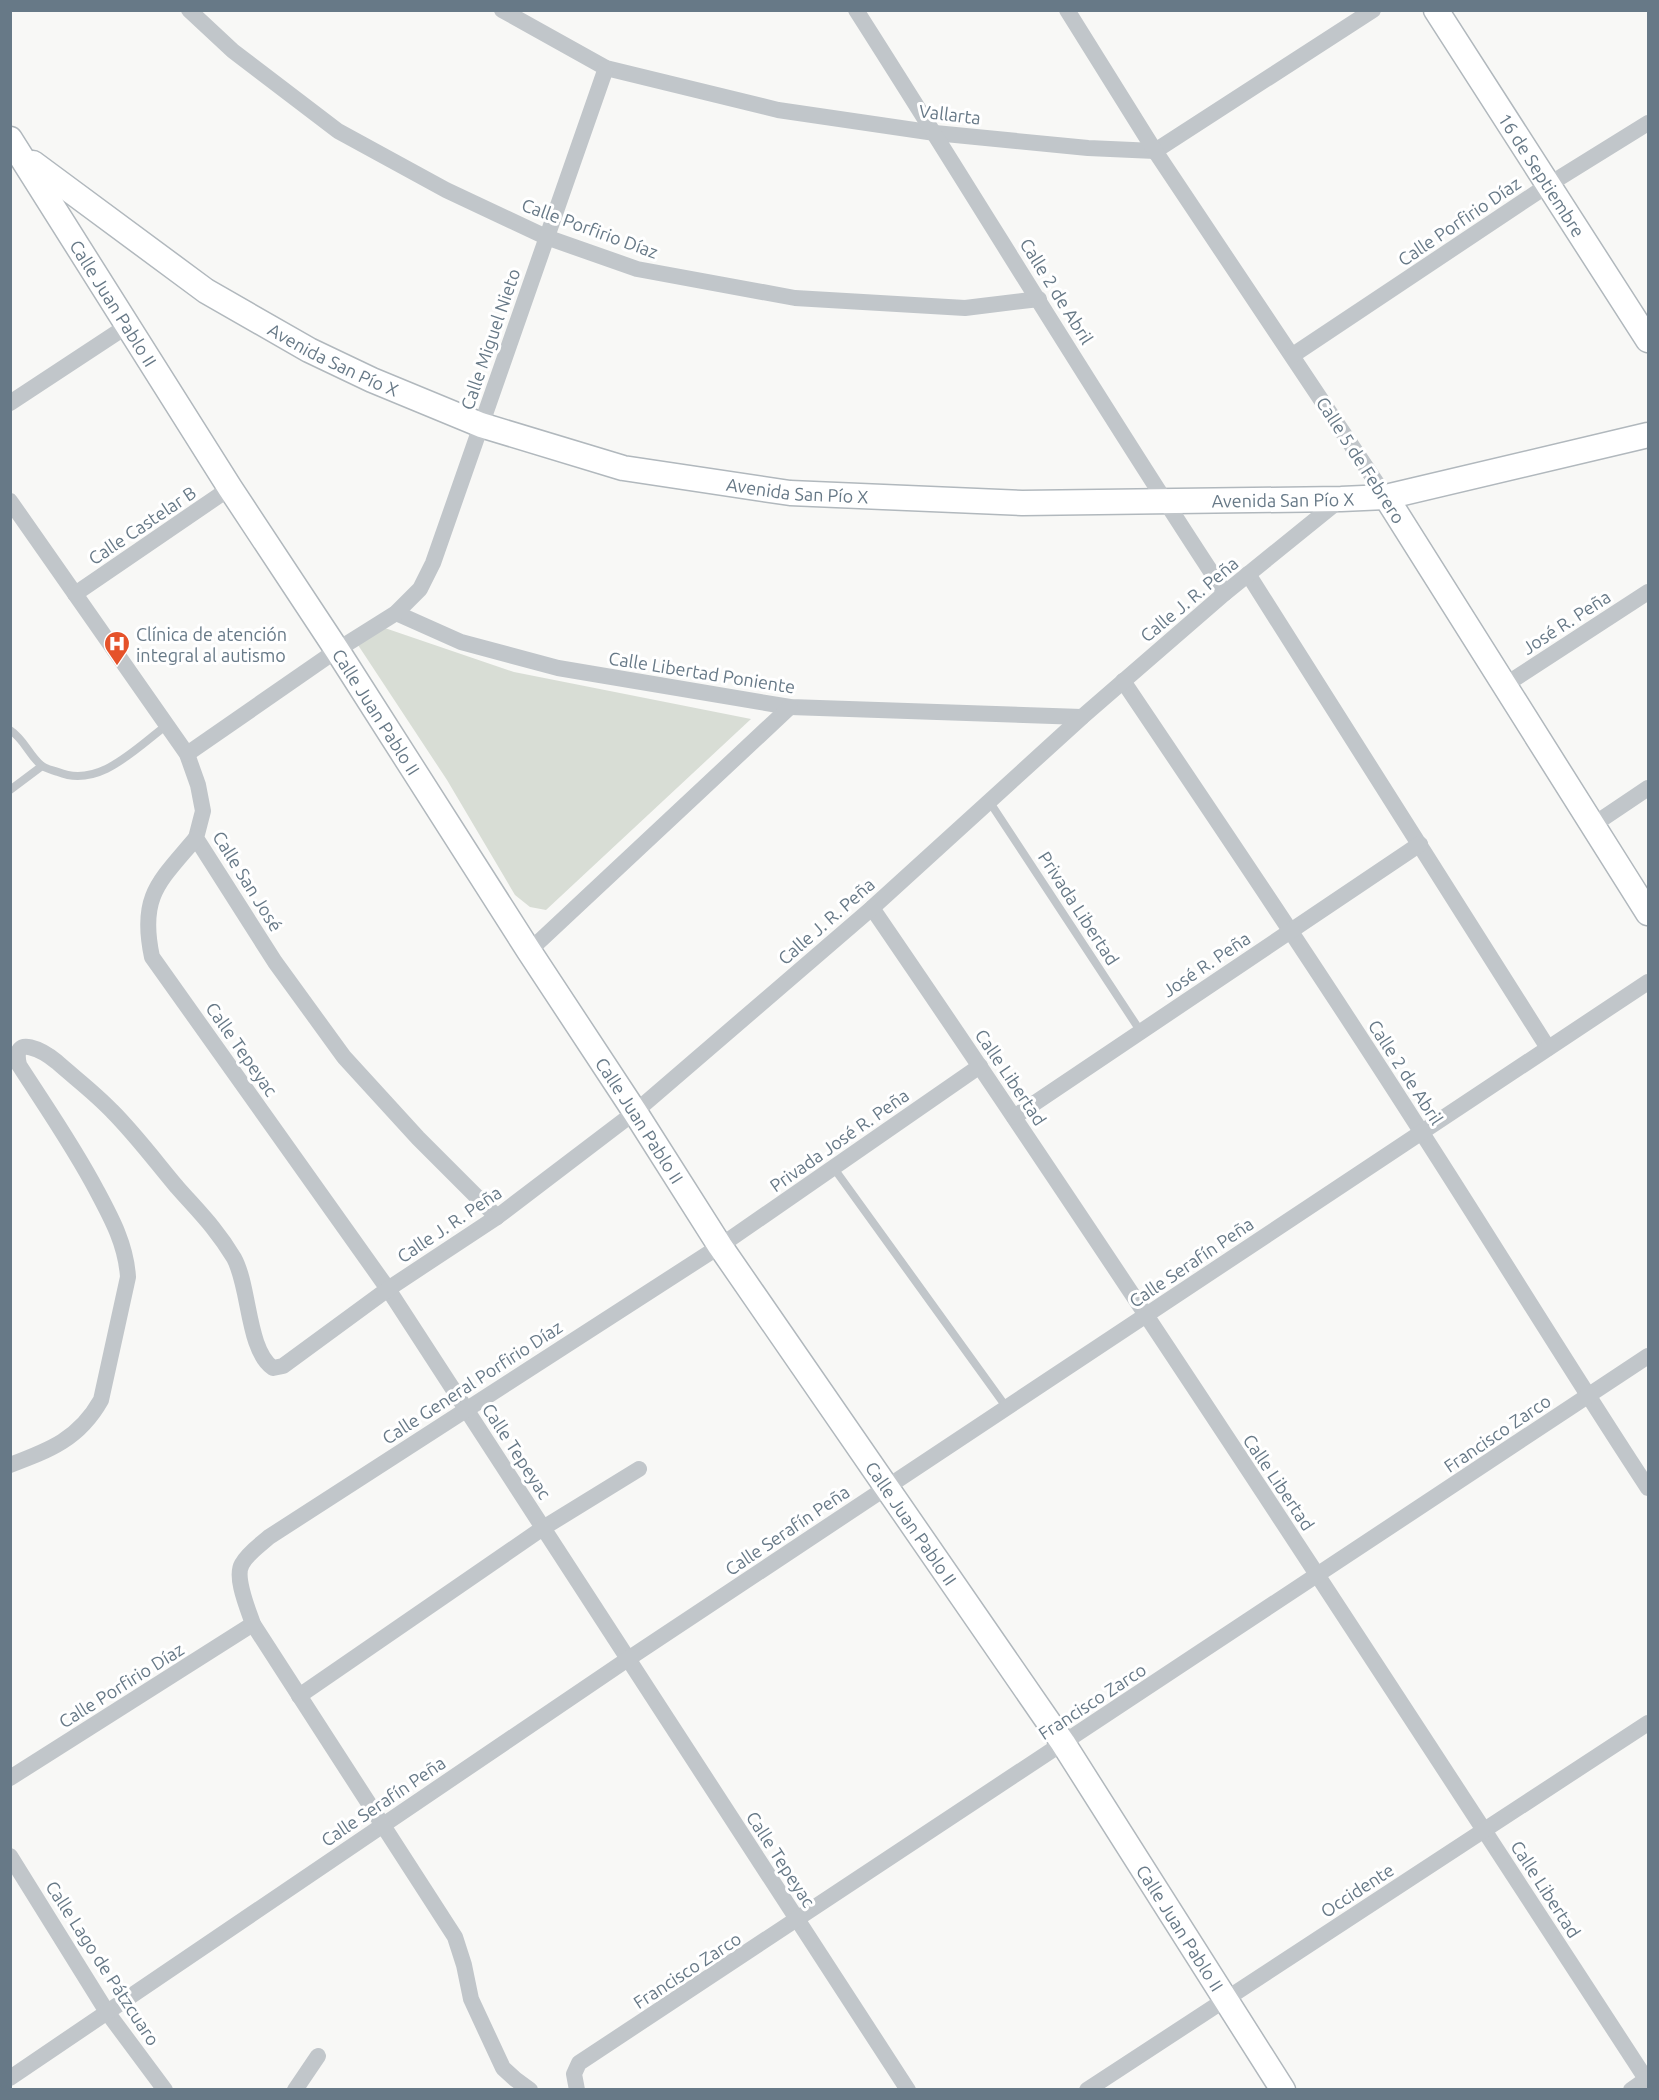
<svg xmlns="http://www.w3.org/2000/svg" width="1659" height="2100" font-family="Ubuntu,sans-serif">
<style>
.green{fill:#d8ddd5}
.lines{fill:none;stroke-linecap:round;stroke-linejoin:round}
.secondary-casing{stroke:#b1b8bd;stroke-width:27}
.lane{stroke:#c1c6ca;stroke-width:8}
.street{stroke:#c1c6ca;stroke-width:16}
.secondary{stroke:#fff;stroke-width:24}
.labels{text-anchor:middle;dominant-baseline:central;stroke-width:6;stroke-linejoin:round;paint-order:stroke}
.street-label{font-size:18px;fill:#677987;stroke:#fff}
.poi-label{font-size:18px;fill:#677987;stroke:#fff;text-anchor:start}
</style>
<rect width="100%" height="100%" fill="#f8f8f6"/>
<!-- green -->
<polygon class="green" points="376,625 514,672 751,719 546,910 530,907 515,895 447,780 358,645"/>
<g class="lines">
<defs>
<g id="secondary">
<path id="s1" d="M1436,10L1648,340"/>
<path id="s2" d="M10,139L230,488L337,650L529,951L635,1112L720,1246L1063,1743L1283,2090"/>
<path id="s3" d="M33,163L206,291L309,350L372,380L481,425L623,468L790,493L1022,503L1341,499L1386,497L1648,435"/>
<polyline points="1386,497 1648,913"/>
</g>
</defs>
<!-- secondary casing -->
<use href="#secondary" class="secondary-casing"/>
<!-- lane -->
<g class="lane">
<path d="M10,730C24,739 29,755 41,765C45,769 53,770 58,772C99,789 136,748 167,725"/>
<polyline points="10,790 42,766"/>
<polyline points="989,801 1141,1032"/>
<polyline points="833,1167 1007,1408"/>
</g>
<!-- street -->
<g class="street">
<polyline points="189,10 233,51 338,131 446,190 546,237 637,269 795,298 965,308 1039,299"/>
<polyline points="502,10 606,68 778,110 935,133 1088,148 1155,151 1373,10"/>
<path d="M856,10C980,204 1098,401 1225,593"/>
<polyline points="1067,10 1155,151 1386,497"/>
<polyline points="1293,355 1548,185 1648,123"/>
<polyline points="10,403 127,326"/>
<polyline points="10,501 187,754 198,785 203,811 196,838 275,962 344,1057 418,1138 497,1217"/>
<polyline points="1248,574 1548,1048"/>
<polyline points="75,594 230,488"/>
<polyline points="396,613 461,642 558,668 790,707 1082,717"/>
<path d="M1123,681C1224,831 1325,981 1422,1133C1498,1251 1571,1371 1648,1488"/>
<polyline points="1505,685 1648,592"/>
<polyline points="187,754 337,650 396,613 420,589 433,563 606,68"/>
<polyline points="1593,825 1648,788"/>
<path d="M196,838C159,882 139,896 152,957L388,1289L908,2090"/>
<path d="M872,908C1137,1295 1392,1689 1648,2082"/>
<polyline points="529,951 790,707"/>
<polyline points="1014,1117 1420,844"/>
<path d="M10,1465C50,1450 79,1439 101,1400L128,1277C126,1245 112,1219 97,1191C74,1147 46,1107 19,1065C11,1032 45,1052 57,1062C75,1078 95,1093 112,1111C135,1134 156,1162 177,1187C199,1212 216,1228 234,1258C250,1287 247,1350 273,1368L283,1366L388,1289L497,1217L635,1112L872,908L1082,717L1225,593L1341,499"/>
<polyline points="299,1696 543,1528 639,1469"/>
<polyline points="10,1778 253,1624"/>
<polyline points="10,1856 107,2012 165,2090"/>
<polyline points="10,2078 628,1659 1648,982"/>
<polyline points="295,2090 318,2056"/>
<path d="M530,2090L515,2079L503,2068L471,1999L464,1965L455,1937L253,1624C248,1609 234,1577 242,1564C248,1553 260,1545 269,1537L720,1246L980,1066"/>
<polyline points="577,2090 574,2074 579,2063 1648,1356"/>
<polyline points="1087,2090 1648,1723"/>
<polyline points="1631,2090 1648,2078"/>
</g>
<!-- secondary -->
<use href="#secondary" class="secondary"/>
</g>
<!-- icons -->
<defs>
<symbol id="hospital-pin" viewBox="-11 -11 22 30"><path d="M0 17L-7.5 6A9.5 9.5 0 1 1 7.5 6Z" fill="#e5522a" stroke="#fff"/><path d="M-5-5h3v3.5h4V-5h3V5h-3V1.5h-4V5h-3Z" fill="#fff"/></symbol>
</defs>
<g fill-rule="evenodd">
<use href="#hospital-pin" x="102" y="629" width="30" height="40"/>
</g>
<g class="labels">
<!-- street labels -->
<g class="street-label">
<text transform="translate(950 114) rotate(7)">Vallarta</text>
<text stroke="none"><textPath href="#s1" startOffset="196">16 de Septiembre</textPath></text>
<text transform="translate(1459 221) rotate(-34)">Calle Porfirio Díaz</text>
<text transform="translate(590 228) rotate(20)">Calle Porfirio Díaz</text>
<text transform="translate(1057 291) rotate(58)">Calle 2 de Abril</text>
<text stroke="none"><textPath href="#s2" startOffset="194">Calle Juan Pablo II</textPath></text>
<text transform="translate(490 339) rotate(-71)">Calle Miguel Nieto</text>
<text stroke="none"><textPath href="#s3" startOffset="360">Avenida San Pío X</textPath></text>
<text transform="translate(1361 460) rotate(57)">Calle 5 de Febrero</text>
<text stroke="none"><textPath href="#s3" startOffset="846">Avenida San Pío X</textPath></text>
<text stroke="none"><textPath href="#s3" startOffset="1332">Avenida San Pío X</textPath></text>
<text transform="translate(142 525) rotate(-34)">Calle Castelar B</text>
<text transform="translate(1189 599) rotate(-40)">Calle J. R. Peña</text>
<text transform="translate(1566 622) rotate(-33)">José R. Peña</text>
<text transform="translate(702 672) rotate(9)">Calle Libertad Poniente</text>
<text stroke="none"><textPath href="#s2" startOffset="680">Calle Juan Pablo II</textPath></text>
<text transform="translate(248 881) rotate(58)">Calle San José</text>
<text transform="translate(1079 908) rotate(57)">Privada Libertad</text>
<text transform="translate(826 921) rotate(-41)">Calle J. R. Peña</text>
<text transform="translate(1206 964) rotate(-34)">José R. Peña</text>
<text transform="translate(242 1049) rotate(55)">Calle Tepeyac</text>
<text transform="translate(1406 1072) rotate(57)">Calle 2 de Abril</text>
<text transform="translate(1011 1077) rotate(56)">Calle Libertad</text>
<text stroke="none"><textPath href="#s2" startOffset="1166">Calle Juan Pablo II</textPath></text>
<text transform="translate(839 1140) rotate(-35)">Privada José R. Peña</text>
<text transform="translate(449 1224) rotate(-34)">Calle J. R. Peña</text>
<text transform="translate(1191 1262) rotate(-34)">Calle Serafín Peña</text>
<text transform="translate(472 1382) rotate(-33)">Calle General Porfirio Díaz</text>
<text transform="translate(1497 1433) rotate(-34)">Francisco Zarco</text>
<text transform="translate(517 1451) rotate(57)">Calle Tepeyac</text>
<text transform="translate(1279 1482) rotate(56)">Calle Libertad</text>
<text stroke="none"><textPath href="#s2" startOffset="1652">Calle Juan Pablo II</textPath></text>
<text transform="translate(787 1530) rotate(-34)">Calle Serafín Peña</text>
<text transform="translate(121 1685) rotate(-32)">Calle Porfirio Díaz</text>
<text transform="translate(1092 1701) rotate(-33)">Francisco Zarco</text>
<text transform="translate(383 1801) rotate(-34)">Calle Serafín Peña</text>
<text transform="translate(781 1859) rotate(57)">Calle Tepeyac</text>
<text transform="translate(1546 1889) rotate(57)">Calle Libertad</text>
<text transform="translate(1357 1890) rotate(-33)">Occidente</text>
<text stroke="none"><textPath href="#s2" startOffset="2138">Calle Juan Pablo II</textPath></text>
<text transform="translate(103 1963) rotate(57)">Calle Lago de Pátzcuaro</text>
<text transform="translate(687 1970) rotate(-33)">Francisco Zarco</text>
</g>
<!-- poi labels -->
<g class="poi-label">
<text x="136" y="634">Clínica de atención<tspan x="136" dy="21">integral al autismo</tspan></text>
</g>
</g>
<!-- border -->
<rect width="1659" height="2100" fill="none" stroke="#677987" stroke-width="24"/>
</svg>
